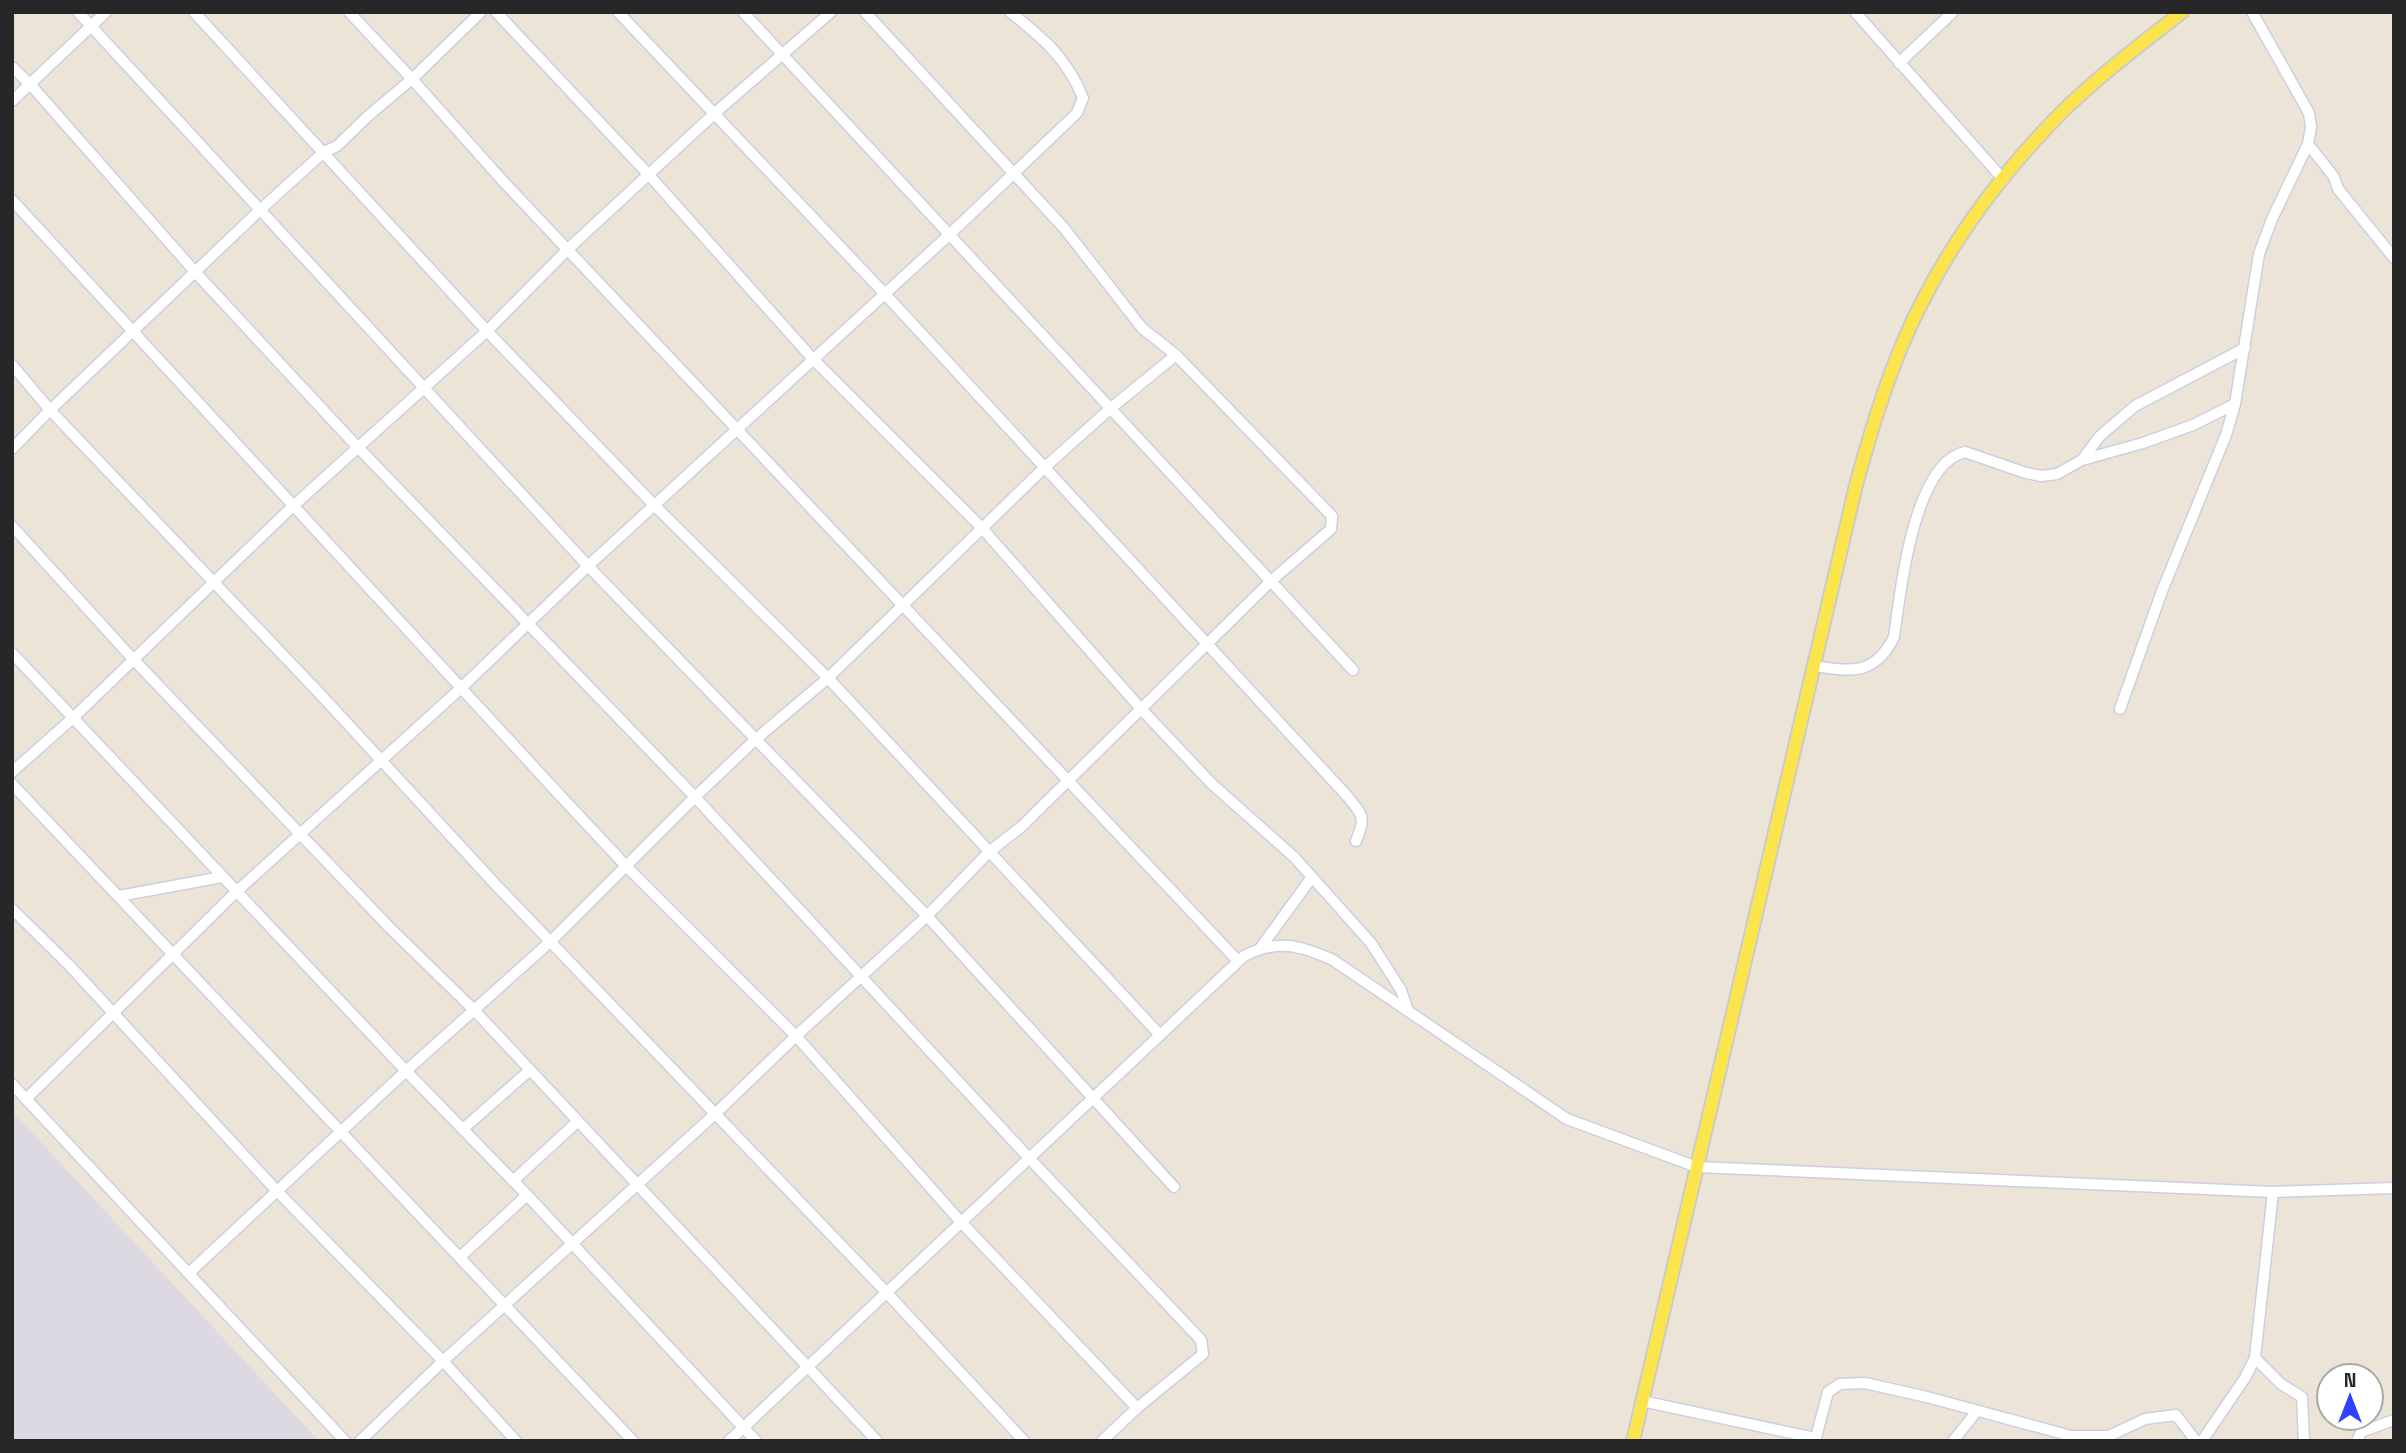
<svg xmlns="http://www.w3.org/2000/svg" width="2406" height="1453" font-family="'Space Grotesk',sans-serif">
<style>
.industrial{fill:#ddd9e3}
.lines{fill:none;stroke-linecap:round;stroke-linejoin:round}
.minor-casing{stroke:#cdcee2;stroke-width:13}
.major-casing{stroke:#cbcbcb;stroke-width:16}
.minor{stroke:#fff;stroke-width:10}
.major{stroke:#fce54c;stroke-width:12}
</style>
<rect width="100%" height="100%" fill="#ece5d7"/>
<!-- industrial -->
<polygon class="industrial" points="12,1111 319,1441 12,1441"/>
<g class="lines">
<defs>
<g id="minor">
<polyline points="78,12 588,566 927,916 1174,1187"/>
<polyline points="194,12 487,331 654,505 828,678 1160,1035"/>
<polyline points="349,12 412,79 501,179 1238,961"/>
<polyline points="496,12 649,175 812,358 982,528 1142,710 1212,784 1294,857 1371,943 1401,990 1408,1011"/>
<path d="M618,12L885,294L1348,797C1363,816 1366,817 1356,841"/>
<polyline points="743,12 1353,670"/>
<polyline points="1855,12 2003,179"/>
<polyline points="1899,63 1953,12"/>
<polyline points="12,67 30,84 196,273 349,438 695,797 1029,1158 1201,1340 1203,1354 1137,1408 1102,1441"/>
<polyline points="12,101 106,12"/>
<polyline points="2308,144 2334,177 2338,189 2394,258"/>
<polyline points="12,200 556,791 626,866 796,1036 961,1222 1137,1408"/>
<polyline points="12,365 50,410 321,695 497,886 886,1292 1024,1441"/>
<polyline points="12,449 47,413 261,209 324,152 337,146 368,116 412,79 481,12"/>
<polyline points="2082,460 2143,443 2193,425 2235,404"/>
<polyline points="12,526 133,659 389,927 475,1011 877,1441"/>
<polyline points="12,653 406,1071 527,1195 756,1441"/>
<path d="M1813,666C1850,671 1874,677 1894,637C1900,594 1913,463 1965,452L2026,473L2041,476L2057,474L2082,460L2100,436L2135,406L2245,348"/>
<polyline points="2120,709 2162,591 2226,435 2235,404 2259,254 2272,219 2308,144 2311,127 2309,113 2252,12"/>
<polyline points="12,772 74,717 292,507 487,331 568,249 715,113 831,12"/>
<polyline points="12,784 633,1441"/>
<polyline points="119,896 222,877"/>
<polyline points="12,909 69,965 276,1190 443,1361 516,1441"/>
<polyline points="1261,947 1312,877"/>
<polyline points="12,1084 345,1441"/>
<path d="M26,1099L236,892L460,689L588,566L949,235L1077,113L1083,98C1067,58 1043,38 1010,12"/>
<polyline points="463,1129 530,1070"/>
<polyline points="513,1181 577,1122"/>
<polyline points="460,1257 527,1195"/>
<polyline points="189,1273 406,1071 551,941 695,797 756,739 828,678 1044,468 1111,408 1176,355"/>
<polyline points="2255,1358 2281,1384 2302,1397 2304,1441"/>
<polyline points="1642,1401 1815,1438"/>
<polyline points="360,1441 443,1361 715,1114 796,1036 927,916 989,852 1021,827 1271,581 1331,529 1332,516 1176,355 1142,328 1064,228 865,12"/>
<path d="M729,1441L1244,956C1277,939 1300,945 1333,960L1567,1119L1697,1167L2273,1192L2394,1188"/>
<polyline points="1815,1441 1828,1392 1840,1384 1865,1383 1927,1397 2071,1436 2109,1436 2145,1419 2176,1415 2196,1441"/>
<polyline points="1953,1441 1977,1411"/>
<polyline points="2202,1441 2245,1378 2255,1358 2273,1192"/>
<polyline points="2357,1441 2361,1432 2394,1420"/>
</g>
<path id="major" d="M1633,1441L1856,485C1873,424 1891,363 1920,306C1955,236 2005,170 2060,114C2097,77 2140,45 2182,12"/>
</defs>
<!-- minor casing -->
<use href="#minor" class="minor-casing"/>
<!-- major casing -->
<use href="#major" class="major-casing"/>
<!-- minor -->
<use href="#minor" class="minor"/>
<!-- major -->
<use href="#major" class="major"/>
</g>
<!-- border -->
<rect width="2406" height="1453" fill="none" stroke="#272727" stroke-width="28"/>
<!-- north arrow -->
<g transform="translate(2350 1397)"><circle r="33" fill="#ffffff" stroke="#a9a9a9" stroke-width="2"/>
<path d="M0-5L12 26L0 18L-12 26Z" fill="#3141ff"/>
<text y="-10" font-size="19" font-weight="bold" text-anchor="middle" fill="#272727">N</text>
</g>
</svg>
